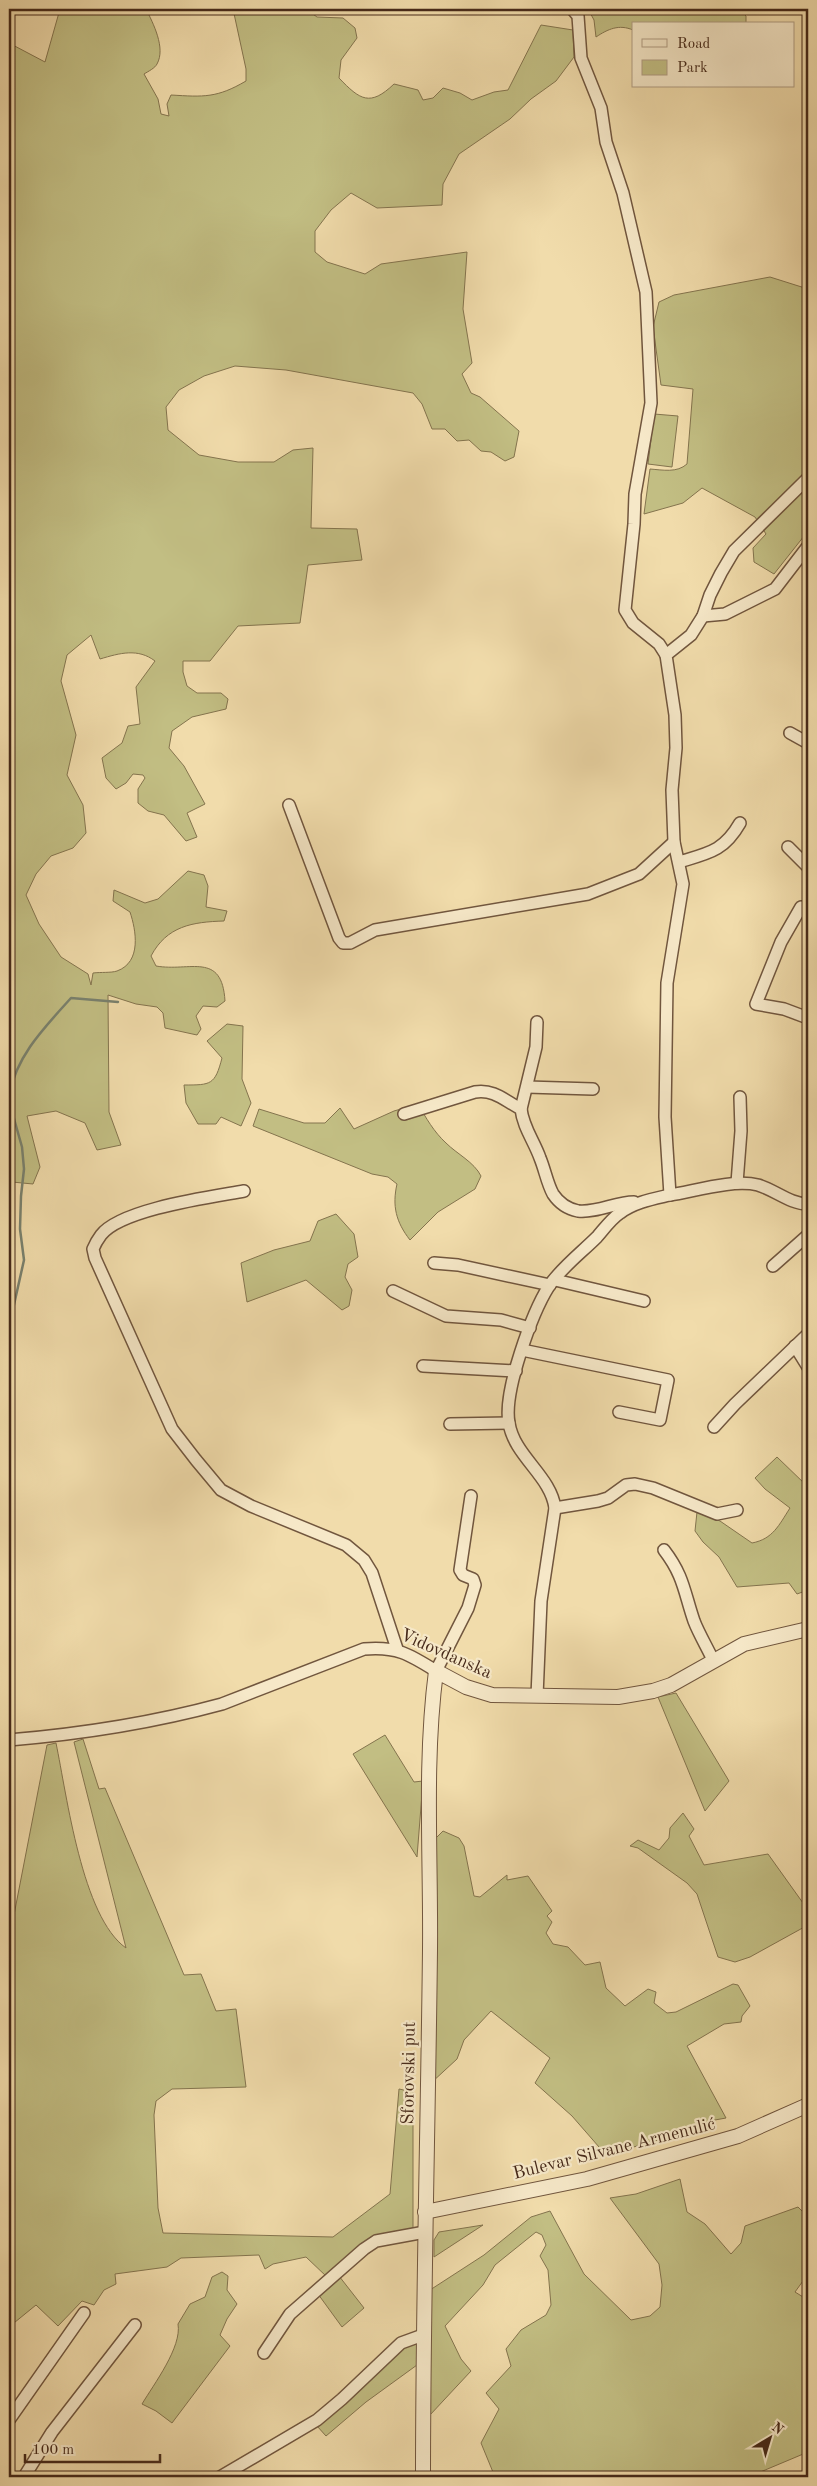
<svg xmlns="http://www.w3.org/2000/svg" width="817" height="2486" font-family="'Old Standard TT',serif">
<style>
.green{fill:#c2be83;stroke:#84744e}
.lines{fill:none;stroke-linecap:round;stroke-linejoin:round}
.stream{stroke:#79816e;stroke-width:2.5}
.minor-casing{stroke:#71563e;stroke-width:14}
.tertiary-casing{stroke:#71563e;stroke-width:16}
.minor{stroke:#f6e8c8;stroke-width:11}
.tertiary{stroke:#f6e8c8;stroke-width:14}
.labels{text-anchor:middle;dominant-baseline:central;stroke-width:4.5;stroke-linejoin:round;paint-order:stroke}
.street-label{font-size:18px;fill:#462919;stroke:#f6e8c8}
</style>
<rect width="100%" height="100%" fill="#f1dcab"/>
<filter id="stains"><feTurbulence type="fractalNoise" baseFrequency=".004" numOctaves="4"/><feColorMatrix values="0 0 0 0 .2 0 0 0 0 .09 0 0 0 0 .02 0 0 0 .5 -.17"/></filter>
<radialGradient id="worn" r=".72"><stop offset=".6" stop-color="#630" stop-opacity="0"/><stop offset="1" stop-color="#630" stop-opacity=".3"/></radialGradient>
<!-- green -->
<g class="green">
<path d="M60,9H146C153,23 166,48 157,64C155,68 149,71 144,74L158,99L161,114L169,116L167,104L171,95C204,97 217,98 246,81V69L233,9H306L317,17L343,18L355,28L357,38L341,60L339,78C360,100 370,107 394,84L418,90L423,100L433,98L443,88L460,93L472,100L494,92L508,90L541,25L573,30L574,57L556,81L531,99L510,119L459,154L443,184L442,205L377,208L351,193L331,210L315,231V252L327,262L365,274L381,264L467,252L463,309L472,363L462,374L471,393L480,397L519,431L514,457L505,461L491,452L481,451L469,440L457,441L445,429H432L422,404L413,393L286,370L235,366L204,376L179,390L166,407L168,430L199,455L238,462H274L293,450L313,448L311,528L357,529L362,560L308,565L300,623L238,626L210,661H183V672L187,686L197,693H221L228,699L226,709L192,717L172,731L169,748L184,766L205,804L187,813L197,837L186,841L164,815L148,811L138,803V789L145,778L143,775L133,774L126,783L116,789L106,778L102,758L122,743L128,726L140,724L136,687L155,661C138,648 120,653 100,659L91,635L67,655L61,681L76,735L67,775L83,805L86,833L73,848L51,856L36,874L26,895L39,924L61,957L88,974L91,985L93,973C101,972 111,973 117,971C142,962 136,930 130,912L113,901L114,890L145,903L158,899L188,871L204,875L208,886L206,907L227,911L224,921C192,922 167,926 151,956L156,966C190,972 222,951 225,1001L217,1007L203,1006L196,1016L201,1029L197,1035L165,1028L163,1013L157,1007L136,1004L108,995L109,1112L121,1145L97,1150L85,1123L56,1111L27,1116L40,1167L33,1184L12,1182L9,1285V43L45,62Z"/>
<path d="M588,9H739L746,16V24H633V30C619,24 608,29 596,37L594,20Z"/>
<path d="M770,277L808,289V531L774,574L754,562L753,548L766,534L755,517L702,488L683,503L644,514L650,469C663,470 677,473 687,464L693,389L661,385L653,327L659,302L674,295Z"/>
<polygon points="654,414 678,416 672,467 648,464"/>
<path d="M227,1024L243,1026L242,1079L251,1103L241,1126L221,1117L216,1124H198L186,1103L184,1085C211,1085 215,1085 222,1058L207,1041Z"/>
<path d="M418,1104C426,1118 434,1132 446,1143C457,1154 474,1162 481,1176L475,1189L438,1212L410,1240C396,1222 392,1206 397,1184L388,1177L372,1174L253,1126L259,1109L304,1123H325L340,1108L354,1129L394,1111Z"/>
<polygon points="336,1214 354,1234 358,1257 348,1264 345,1277 352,1290 349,1306 342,1310 306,1280 247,1302 241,1263 274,1250 310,1241 318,1221"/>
<path d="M777,1457L806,1485L808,1484V1590L797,1594L789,1583L737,1587L719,1557L703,1542L695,1531L697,1512L720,1521L752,1543C773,1539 779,1525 790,1508L765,1489L755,1478Z"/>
<polygon points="676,1693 729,1781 705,1811 658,1697"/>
<polygon points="385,1735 414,1782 423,1781 417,1857 353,1754"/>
<path d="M83,1739L99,1789L105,1788L184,1975L201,1974L216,2011L236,2009L246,2087L172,2089L156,2101L154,2115L158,2208L163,2233L333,2237L390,2194L399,2089L413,2092V2228L375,2236L368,2240L327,2277L306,2257L273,2264L265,2269L259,2255L181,2258L167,2267L115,2274L116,2284L104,2290L94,2305L82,2301L58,2326L36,2305L9,2327V1918L13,1920L47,1745L56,1743C67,1796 82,1917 126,1948L74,1742Z"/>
<polygon points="683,1813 694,1829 689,1836 704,1865 768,1854 808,1910 808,1925 750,1957 735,1962 718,1957 697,1894 687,1883 638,1848 630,1846 638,1840 659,1850 669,1838 670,1828"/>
<polygon points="443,1831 459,1838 464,1846 474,1896 480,1897 507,1875 507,1880 528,1876 552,1911 547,1916 552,1922 546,1933 553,1944 568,1947 585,1965 600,1962 606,1988 625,2006 648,1989 656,1992 654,2003 667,2013 676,2012 733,1984 738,1985 750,2006 742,2016 741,2022 724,2024 687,2046 726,2118 715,2120 699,2128 606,2155 572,2116 535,2083 550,2058 491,2011 464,2040 457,2059 431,2083 435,1839"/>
<polygon points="680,2179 687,2212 705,2224 731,2254 741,2243 745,2226 798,2207 808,2217 808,2274 795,2292 808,2300 808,2452 758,2473 754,2477 495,2477 481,2443 499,2409 486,2393 511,2366 506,2349 521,2330 546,2315 551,2305 548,2270 540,2256 546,2245 542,2235 536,2232 495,2265 483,2285 445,2326 461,2359 471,2371 430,2415 430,2290 484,2255 531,2217 550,2211 584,2274 631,2320 650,2316 660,2307 662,2285 659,2264 610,2198 636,2194"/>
<polygon points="483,2225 434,2257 434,2240 439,2232"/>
<path d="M222,2272L228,2276L227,2290L237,2304L227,2319L220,2335L230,2346L172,2423L156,2411L142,2404C154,2384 182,2347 178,2324L190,2304L205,2297L212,2277Z"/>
<polygon points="339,2276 364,2308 342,2327 318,2294"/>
<polygon points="406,2342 417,2344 417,2365 366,2402 326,2436 317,2426"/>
</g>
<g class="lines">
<!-- stream -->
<g class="stream">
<path d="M9,1095C17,1055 44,1028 71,998L118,1002"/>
<polyline points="9,1101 22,1147 24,1169 21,1196 20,1229 24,1260 9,1327"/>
</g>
<defs>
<g id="minor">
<polyline points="572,9 578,16 581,58 601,108 606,142 623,193 646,292 651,403 635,494 634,524 625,610 633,623 659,644 666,655"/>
<path d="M808,478L734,551L721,573L710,595L703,616L691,635L666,655L675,715L676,748L672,790L674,842L683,884L667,983L665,1117L670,1195C695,1191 733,1179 758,1185C775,1190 790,1204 808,1204"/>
<polyline points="703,616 725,614 775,589 808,546"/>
<polyline points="790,733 808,743"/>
<polyline points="289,805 339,938 343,943 350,943 375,930 588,894 639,874 674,842"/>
<polyline points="788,847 808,867"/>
<path d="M679,862C709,853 724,851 740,823"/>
<polyline points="801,907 781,942 756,1004 784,1009 808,1018"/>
<polyline points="527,1087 593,1089"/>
<polyline points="521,1109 536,1047 537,1022"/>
<path d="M404,1114L475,1092C495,1089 505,1101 521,1109C523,1127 534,1141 540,1158C545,1170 547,1183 553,1194C559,1203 568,1209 578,1211C598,1213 615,1202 634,1202"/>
<polyline points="737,1183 741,1131 740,1097"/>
<path d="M244,1191C211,1197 121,1209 101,1235C98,1239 95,1244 93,1249L95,1258L172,1429L196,1460L221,1490L251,1506L346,1545L364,1560L372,1573L397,1649"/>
<polyline points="434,1263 458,1265 550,1285"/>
<polyline points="773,1266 808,1235"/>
<polyline points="555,1280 644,1301"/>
<polyline points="393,1291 446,1316 501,1320 530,1328"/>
<polyline points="795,1346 808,1367"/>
<polyline points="522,1350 668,1380 660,1420 619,1412"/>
<polyline points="423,1366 516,1371"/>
<polyline points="450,1424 509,1423"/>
<polyline points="714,1427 735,1404 808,1334"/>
<polyline points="555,1508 598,1501 608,1498 626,1485 635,1484 653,1488 717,1514 737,1510"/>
<path d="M664,1550C684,1576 684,1592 694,1621C699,1634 707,1647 713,1660"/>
<path d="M537,1696L541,1601L555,1508C551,1476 514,1456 509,1423C503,1392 532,1313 549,1286C561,1268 582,1252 597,1237C604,1229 611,1219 620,1213C635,1202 653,1199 670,1195"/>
<path d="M9,1740C81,1734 152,1723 222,1704L364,1649C396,1646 409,1654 436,1671L468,1608L475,1585L473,1579L463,1575L460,1570L471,1496"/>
<polyline points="264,2353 290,2314 364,2249 376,2241 425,2232"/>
<polyline points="9,2420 84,2313"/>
<polyline points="9,2476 11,2477"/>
<polyline points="24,2477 52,2432 135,2325"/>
<polyline points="220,2477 317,2420 342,2399 401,2343 423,2335"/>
</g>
<g id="tertiary">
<polyline points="425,2212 587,2179 738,2136 808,2105"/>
<path d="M423,2477C423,2301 428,2126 430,1950C431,1857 424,1763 436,1671L466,1687L492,1695L618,1697L653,1691L671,1685L744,1644L808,1629"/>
</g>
</defs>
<!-- minor casing -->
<use href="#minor" class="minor-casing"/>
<!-- tertiary casing -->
<use href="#tertiary" class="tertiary-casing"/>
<!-- minor -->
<use href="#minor" class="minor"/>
<!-- tertiary -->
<use href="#tertiary" class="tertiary"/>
</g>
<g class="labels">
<!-- street labels -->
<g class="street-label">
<text transform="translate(446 1654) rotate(24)">Vidovdanska</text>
<text transform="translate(409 2073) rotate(-89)">Sforovski put</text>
<text transform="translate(614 2149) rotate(-14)">Bulevar Silvane Armenulić</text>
</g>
</g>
<!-- margin -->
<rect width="817" height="2486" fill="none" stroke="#f1dcab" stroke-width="30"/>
<rect x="10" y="10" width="797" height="2466" fill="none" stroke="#462919" stroke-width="2.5"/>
<rect x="15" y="15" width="787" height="2456" fill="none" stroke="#462919"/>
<!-- legend -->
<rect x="632" y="22" width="162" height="65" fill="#f6e8c8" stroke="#b09c82"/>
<rect x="642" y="39" width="25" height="8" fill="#f6e8c8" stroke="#b09c82"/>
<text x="677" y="48" font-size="15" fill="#462919">Road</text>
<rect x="642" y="60" width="25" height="15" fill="#c2be83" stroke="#b09c82"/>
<text x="677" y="72" font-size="15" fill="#462919">Park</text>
<!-- north arrow -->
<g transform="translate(770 2438) rotate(38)" stroke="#f6e8c8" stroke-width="4" paint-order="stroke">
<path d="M0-4L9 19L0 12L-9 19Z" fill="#462919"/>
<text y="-8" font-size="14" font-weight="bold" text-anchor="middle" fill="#462919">N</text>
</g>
<!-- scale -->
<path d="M25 2454v8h135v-8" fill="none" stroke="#462919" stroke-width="2.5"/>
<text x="32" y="2454" font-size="15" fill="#462919" stroke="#f6e8c8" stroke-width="4" paint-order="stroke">100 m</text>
<rect width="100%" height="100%" filter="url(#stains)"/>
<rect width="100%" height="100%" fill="url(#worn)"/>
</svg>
